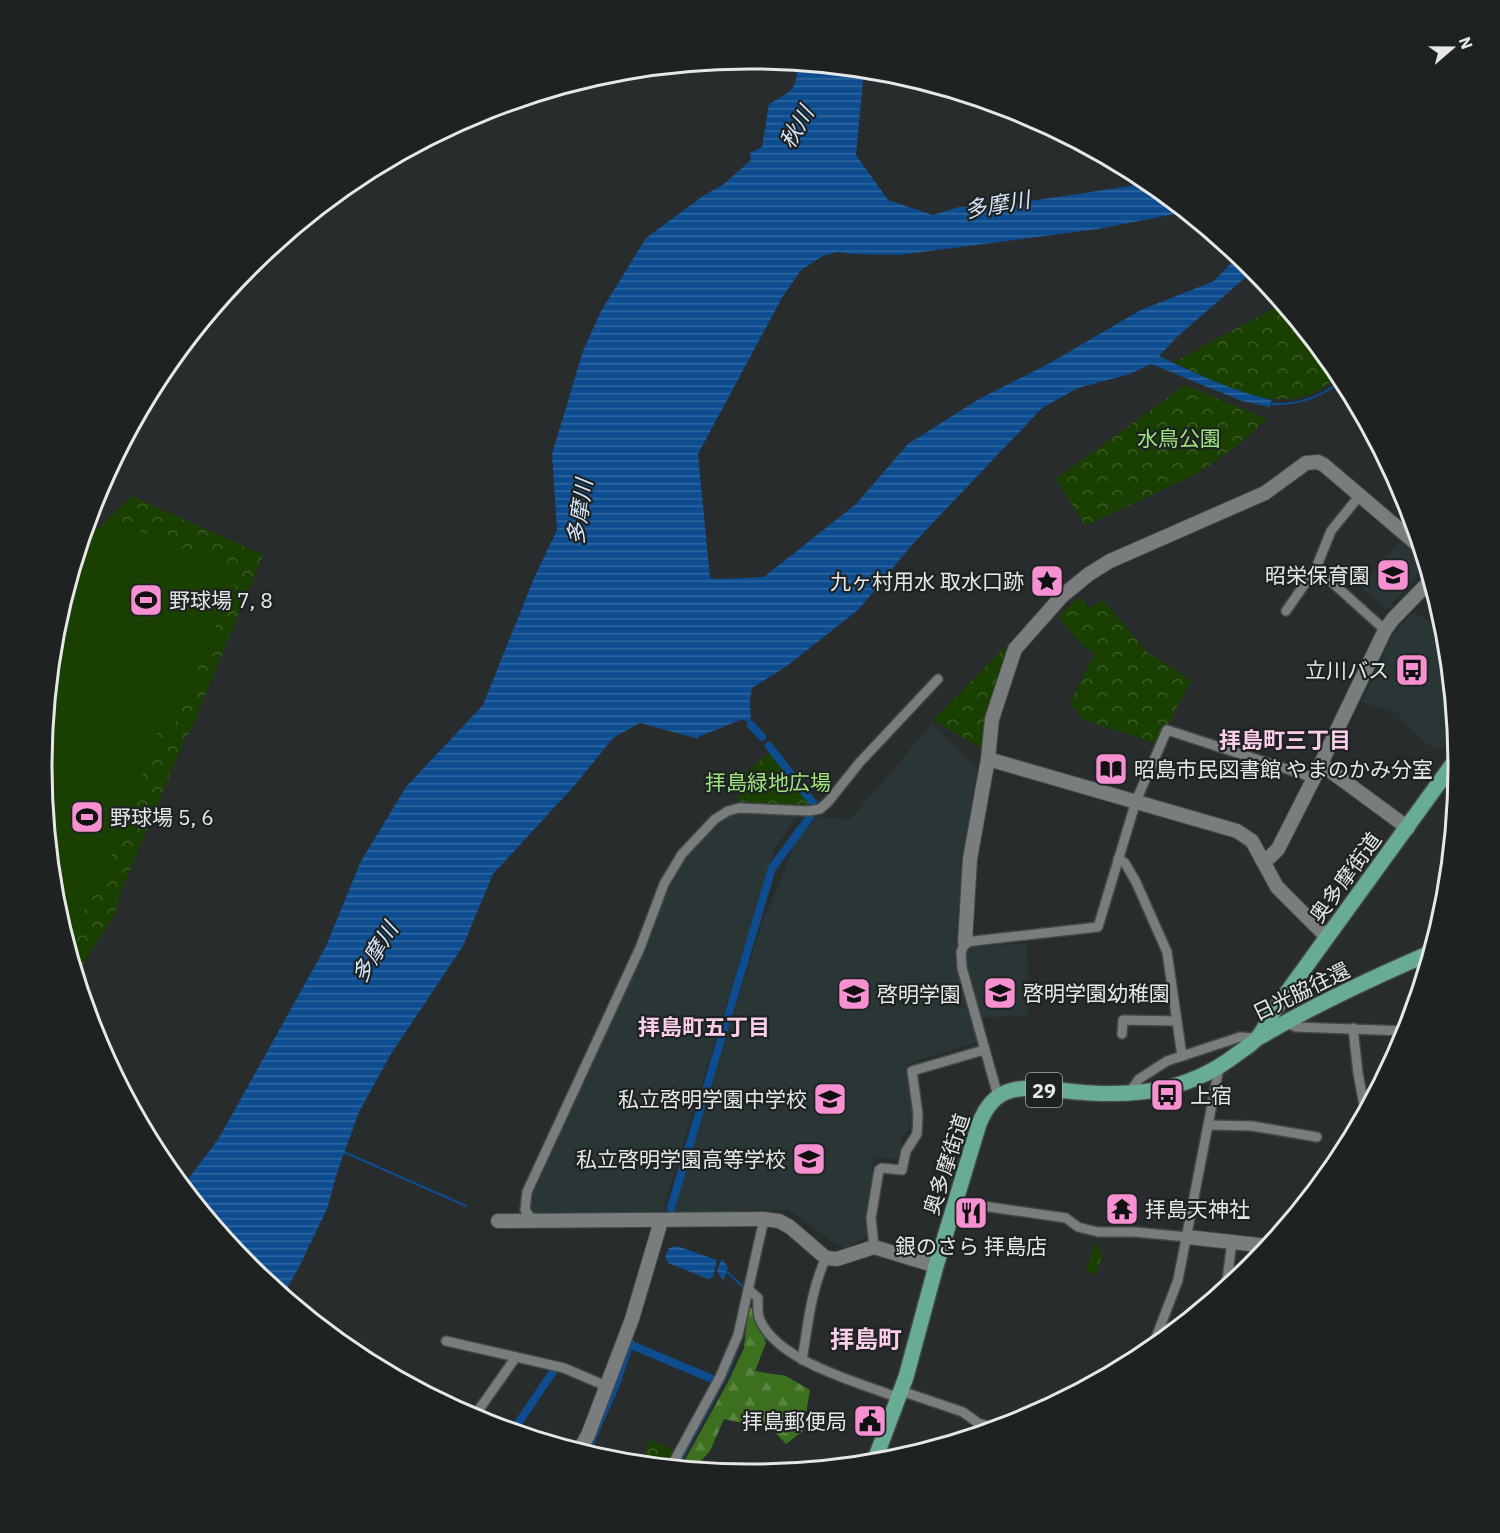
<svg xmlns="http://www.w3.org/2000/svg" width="1500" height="1533" font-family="'IBM Plex Sans','Noto Sans JP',sans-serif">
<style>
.built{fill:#2a3636}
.forest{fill:url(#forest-firs)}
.park{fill:url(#park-crowns)}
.pitch{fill:#1a4001}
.water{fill:url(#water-rules)}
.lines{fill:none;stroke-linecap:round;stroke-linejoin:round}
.stream{stroke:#0d4d8f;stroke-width:2}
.canal{stroke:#0d4d8f;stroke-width:8}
.street-casing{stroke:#444747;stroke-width:12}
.secondary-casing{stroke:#444747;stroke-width:16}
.primary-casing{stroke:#444747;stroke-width:18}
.street{stroke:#797d7d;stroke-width:9}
.secondary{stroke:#797d7d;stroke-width:14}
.primary{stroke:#68ac93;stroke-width:15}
.labels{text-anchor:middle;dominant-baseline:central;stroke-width:4.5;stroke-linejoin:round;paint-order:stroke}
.shield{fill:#1e2222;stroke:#aaadad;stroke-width:1.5}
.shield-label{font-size:20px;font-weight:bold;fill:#e6e8e8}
.park-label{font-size:21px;fill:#9de57b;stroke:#1e2222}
.poi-label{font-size:21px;fill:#e6e8e8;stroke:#1e2222;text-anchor:start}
.street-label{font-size:21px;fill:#e6e8e8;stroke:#1e2222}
.water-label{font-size:22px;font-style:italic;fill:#d6e6f9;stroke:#1e2222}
.neighbourhood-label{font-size:22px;font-weight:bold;fill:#facee8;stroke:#1e2222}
.quarter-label{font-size:24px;font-weight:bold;fill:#facee8;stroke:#1e2222}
.rim{fill:none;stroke:#e6e8e8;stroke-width:3}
</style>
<defs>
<pattern id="forest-firs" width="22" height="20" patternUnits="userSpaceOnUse" patternTransform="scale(1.5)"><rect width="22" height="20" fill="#3c701e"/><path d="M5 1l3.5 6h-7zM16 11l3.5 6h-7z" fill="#58843f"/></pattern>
<pattern id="park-crowns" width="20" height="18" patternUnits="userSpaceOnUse" patternTransform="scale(1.5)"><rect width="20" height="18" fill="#1a4001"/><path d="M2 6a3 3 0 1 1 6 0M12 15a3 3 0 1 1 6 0" fill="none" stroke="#3b5c26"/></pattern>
<pattern id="water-rules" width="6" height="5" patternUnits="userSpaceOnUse" patternTransform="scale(1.5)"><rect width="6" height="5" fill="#0d4d8f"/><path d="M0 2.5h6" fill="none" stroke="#30679f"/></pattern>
</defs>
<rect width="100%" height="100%" fill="#282c2c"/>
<!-- built -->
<g class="built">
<polygon points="1404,536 1421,551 1425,565 1387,610 1360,586"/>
<polygon points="1413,612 1445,630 1456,742 1435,750 1399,719 1400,714 1361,702 1392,637"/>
<polygon points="932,724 979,770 957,945 978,1042 908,1063 915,1113 910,1125 902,1137 899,1159 873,1157 867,1213 869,1234 848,1248 836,1244 789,1210 673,1212 760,928 788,863 793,844 817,817 851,819"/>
<polygon points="750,812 797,815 775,848 662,1212 536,1216 530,1204 533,1194 645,949 663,897 683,860 707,833 723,819 739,813"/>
<polygon points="1027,944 1028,1015 982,1018 966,970 965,951 969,947"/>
</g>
<!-- forest -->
<polygon class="forest" points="753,1306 766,1343 755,1371 786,1376 810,1390 803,1431 786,1444 773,1430 724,1419 710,1451 701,1461 685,1464 686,1458 728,1382 744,1348 748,1310"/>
<!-- park -->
<g class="park">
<path d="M1282,304L1339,374C1333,379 1327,385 1321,389C1275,416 1215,383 1174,362Z"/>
<polygon points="1185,385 1267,419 1235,447 1200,472 1085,526 1056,479"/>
<polygon points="132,496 263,555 191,730 185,738 120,894 115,913 77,975 56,904 42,766 56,628 81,544"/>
<polygon points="1079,597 1090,608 1103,600 1148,653 1191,680 1158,744 1081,719 1077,709 1069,705 1095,653 1085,648 1058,617"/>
<polygon points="1013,639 991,697 982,749 933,720"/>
<polygon points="771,751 811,805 800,807 737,801 743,775"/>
<polygon points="1096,1241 1102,1257 1095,1275 1086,1271"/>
<polygon points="650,1440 673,1450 668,1464 644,1455"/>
</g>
<!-- pitch -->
<polygon class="pitch" points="110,519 240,571 171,731 160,727 100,887 94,885 69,947 56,904 42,766 56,628 79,550"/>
<!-- water -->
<g class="water">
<path d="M797,63L864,70L856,155L888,200L933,215L959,207L998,206L1150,183L1185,212L1098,229L899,255L853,254L838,252L823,256L801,270L783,296L698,454L710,578L719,579L764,577L856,504L908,444L979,399L1048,364L1141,310L1214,281L1238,256L1254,270L1178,336L1159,356C1196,374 1231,390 1271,400L1270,407L1242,401L1151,364L1130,374L1078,388L1042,408L911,546L859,609L787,666L752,688L750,699L751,725L743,719L698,737L699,739L640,723L613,738L575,785L493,874L463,946L391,1054L359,1112L338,1170L327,1209L298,1269L283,1295L249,1267L183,1186L219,1138L326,946L361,861L406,787L483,705L534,578L557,530L552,454L583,351L601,311L646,238L703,196L724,184L751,160L750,153L762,147L769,104C791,91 798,90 797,63Z"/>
<polygon points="677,1246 717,1260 713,1277 708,1279 668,1263 665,1257 669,1248"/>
<polygon points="722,1259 728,1267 724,1279 721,1278 717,1270"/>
</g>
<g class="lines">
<!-- stream -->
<g class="stream">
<path d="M1267,403C1295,407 1321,397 1343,380"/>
<polyline points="344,1152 466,1206"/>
<polyline points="725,1270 742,1286"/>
<path d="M678,1467C702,1417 736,1372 747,1316"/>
</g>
<!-- canal -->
<g class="canal">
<polyline points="751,725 762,737"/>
<polyline points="769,746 813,803"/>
<polyline points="671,1208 772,868 810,817"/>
<polyline points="629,1344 710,1378"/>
<polyline points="513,1431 556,1367"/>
<polyline points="586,1453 616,1384 630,1342"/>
</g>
<defs>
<g id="street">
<polyline points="1316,568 1385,630"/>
<polyline points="1286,611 1316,568 1331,531 1360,495"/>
<polyline points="1118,859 1125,863 1136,882 1167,952 1182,1056"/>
<polyline points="1285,1022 1296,1027 1406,1031"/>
<polyline points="1353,1028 1358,1073 1365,1111"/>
<polyline points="1122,1034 1123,1020 1177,1021"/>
<polyline points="1129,1093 1139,1079 1167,1061 1240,1037 1257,1038"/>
<polyline points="998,1096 962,968 961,952 965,942 1098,927 1136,801 1167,730 1314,778"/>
<polyline points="1208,1125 1252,1126 1317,1137"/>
<polyline points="955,1202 1066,1218 1078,1227 1098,1232 1135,1232 1187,1237"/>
<polyline points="533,1221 525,1210 527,1192 640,948 664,884 682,854 715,819 728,811 739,808 809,811 820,809 828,802 860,762 938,679"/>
<polyline points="874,1247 871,1218 879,1170 882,1168 902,1170 906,1151 917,1134 918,1114 912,1071 984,1050"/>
<polyline points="1226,1287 1232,1242"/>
<path d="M748,1289L758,1298C758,1305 757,1314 760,1320C779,1362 858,1382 899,1398"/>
<polyline points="446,1341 564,1368 606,1386"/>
<polyline points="1152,1348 1178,1280 1219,1068"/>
<path d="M802,1360C808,1325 811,1289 826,1258"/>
<polyline points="901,1391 963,1412 978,1423 996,1428"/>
<polyline points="473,1418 516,1357"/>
<polyline points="671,1467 720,1377 738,1335 764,1219"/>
</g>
<g id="secondary">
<polyline points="988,759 1237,831 1252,841 1277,887 1327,937"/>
<polyline points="1321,764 1408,828"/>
<polyline points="1262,860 1270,857 1278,849 1314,778 1385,630 1393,619 1430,581"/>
<polyline points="965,942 970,859 988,759 992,719 1015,649 1062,596 1089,574 1110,561 1265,493 1306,463 1318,462 1324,465 1419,546"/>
<polyline points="498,1221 764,1219 779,1221 790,1227 826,1258 837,1259 874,1247 936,1266"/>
<polyline points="1187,1237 1268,1246"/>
<polyline points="579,1451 588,1435 632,1319 661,1221"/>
</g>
<g id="primary">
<path d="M1260,1037C1314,1005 1372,978 1430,953"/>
<path d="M874,1462L906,1377L936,1266L979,1124C986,1107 995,1094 1013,1090C1037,1085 1066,1092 1091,1093C1146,1096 1193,1088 1237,1054C1244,1049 1253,1044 1258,1037C1265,1029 1269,1018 1275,1009L1457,758"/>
</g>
</defs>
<!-- street casing -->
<use href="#street" class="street-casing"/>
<!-- secondary casing -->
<use href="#secondary" class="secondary-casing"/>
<!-- primary casing -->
<use href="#primary" class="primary-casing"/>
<!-- street -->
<use href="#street" class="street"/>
<!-- secondary -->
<use href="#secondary" class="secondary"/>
<!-- primary -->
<use href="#primary" class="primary"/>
</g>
<!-- icons -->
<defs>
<symbol id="school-square" viewBox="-11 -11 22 22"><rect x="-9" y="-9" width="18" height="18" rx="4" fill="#f690d0" stroke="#1e2222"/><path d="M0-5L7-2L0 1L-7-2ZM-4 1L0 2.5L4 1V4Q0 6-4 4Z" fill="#111"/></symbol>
<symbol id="sight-square" viewBox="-11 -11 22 22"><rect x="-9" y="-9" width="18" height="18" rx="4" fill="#f690d0" stroke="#1e2222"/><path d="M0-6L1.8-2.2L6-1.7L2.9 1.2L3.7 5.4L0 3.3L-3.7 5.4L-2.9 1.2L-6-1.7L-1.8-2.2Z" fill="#111"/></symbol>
<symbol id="stadium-square" viewBox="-11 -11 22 22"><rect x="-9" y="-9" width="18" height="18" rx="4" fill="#f690d0" stroke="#1e2222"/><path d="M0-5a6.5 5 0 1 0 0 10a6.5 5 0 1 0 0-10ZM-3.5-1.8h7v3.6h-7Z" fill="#111"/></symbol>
<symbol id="bus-square" viewBox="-11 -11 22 22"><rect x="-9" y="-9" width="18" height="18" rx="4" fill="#f690d0" stroke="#1e2222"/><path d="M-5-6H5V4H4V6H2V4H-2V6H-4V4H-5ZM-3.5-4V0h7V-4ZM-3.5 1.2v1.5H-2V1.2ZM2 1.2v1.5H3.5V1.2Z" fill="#111"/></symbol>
<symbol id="library-square" viewBox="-11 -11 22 22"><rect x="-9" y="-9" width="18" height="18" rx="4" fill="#f690d0" stroke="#1e2222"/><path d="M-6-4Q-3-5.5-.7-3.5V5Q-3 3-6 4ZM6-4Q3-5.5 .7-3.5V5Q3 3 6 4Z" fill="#111"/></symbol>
<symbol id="temple-square" viewBox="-11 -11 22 22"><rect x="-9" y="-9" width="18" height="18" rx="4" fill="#f690d0" stroke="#1e2222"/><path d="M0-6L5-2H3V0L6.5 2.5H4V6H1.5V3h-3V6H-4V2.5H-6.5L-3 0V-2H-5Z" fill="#111"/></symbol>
<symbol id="restaurant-square" viewBox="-11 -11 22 22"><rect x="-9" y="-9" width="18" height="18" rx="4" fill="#f690d0" stroke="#1e2222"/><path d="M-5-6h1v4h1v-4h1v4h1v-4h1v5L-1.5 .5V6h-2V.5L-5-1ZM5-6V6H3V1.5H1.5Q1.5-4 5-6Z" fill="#111"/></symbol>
<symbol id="civic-square" viewBox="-11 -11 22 22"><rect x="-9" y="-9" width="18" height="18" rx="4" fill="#f690d0" stroke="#1e2222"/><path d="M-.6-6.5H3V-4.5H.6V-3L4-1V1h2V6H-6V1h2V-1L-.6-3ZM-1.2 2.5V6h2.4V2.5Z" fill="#111"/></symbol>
</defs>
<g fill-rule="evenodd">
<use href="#school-square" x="1374" y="556" width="38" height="38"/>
<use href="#sight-square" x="1028" y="562" width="38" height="38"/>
<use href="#stadium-square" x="127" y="581" width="38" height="38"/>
<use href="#bus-square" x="1393" y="651" width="38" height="38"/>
<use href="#library-square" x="1092" y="750" width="38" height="38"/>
<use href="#stadium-square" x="68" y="798" width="38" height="38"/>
<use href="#school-square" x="981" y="974" width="38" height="38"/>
<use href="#school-square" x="835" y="975" width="38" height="38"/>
<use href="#bus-square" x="1148" y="1076" width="38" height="38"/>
<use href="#school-square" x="811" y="1080" width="38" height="38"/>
<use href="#school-square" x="790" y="1140" width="38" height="38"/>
<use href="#temple-square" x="1103" y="1190" width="38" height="38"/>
<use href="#restaurant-square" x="952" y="1194" width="38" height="38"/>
<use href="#civic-square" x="851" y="1402" width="38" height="38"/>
</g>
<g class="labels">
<!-- shield labels -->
<rect class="shield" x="1026" y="1073" width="36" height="34" rx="4.5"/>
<g class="shield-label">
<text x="1044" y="1090">29</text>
</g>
<!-- park labels -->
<g class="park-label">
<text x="1179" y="438">水鳥公園</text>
<text x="768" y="782">拝島緑地広場</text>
</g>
<!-- poi labels -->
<g class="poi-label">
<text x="1370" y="575" text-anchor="end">昭栄保育園</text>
<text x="1024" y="581" text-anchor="end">九ヶ村用水 取水口跡</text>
<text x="169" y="600">野球場 7, 8</text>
<text x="1389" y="670" text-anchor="end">立川バス</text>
<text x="1134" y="769">昭島市民図書館 やまのかみ分室</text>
<text x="110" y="817">野球場 5, 6</text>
<text x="1023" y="993">啓明学園幼稚園</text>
<text x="877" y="994">啓明学園</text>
<text x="1190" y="1095">上宿</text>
<text x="807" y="1099" text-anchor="end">私立啓明学園中学校</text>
<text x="786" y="1159" text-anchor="end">私立啓明学園高等学校</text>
<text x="1145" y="1209">拝島天神社</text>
<text x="971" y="1246" text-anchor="middle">銀のさら 拝島店</text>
<text x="847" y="1421" text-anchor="end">拝島郵便局</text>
</g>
<!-- street labels -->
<g class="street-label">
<text transform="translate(1345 877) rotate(-54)">奥多摩街道</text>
<text transform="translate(1301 991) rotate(-26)">日光脇往還</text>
<text transform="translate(946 1164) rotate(-72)">奥多摩街道</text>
</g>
<!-- water labels -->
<g class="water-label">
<text transform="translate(796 127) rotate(-60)">秋川</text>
<text transform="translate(997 204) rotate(-10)">多摩川</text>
<text transform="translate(579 512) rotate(-82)">多摩川</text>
<text transform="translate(374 952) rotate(-58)">多摩川</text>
</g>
<!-- neighbourhood labels -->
<g class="neighbourhood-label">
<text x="1285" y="739">拝島町三丁目</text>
<text x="704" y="1026">拝島町五丁目</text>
</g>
<!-- quarter labels -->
<g class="quarter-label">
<text x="866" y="1339">拝島町</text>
</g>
</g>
<!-- crop -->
<path d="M0 0H1500V1533H0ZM749 69H751A697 697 0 0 1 1448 766V767A697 697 0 0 1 751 1464H749A697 697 0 0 1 52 767V766A697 697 0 0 1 749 69Z" fill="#1e2222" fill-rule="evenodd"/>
<path class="rim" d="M749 69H751A697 697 0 0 1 1448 766V767A697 697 0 0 1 751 1464H749A697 697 0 0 1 52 767V766A697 697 0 0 1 749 69Z"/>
<!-- north arrow -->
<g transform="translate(1452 48) rotate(70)" stroke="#1e2222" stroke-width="4.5" paint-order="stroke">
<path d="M0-4.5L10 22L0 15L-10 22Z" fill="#e6e8e8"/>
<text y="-9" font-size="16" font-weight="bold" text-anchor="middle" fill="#e6e8e8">N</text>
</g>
</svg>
